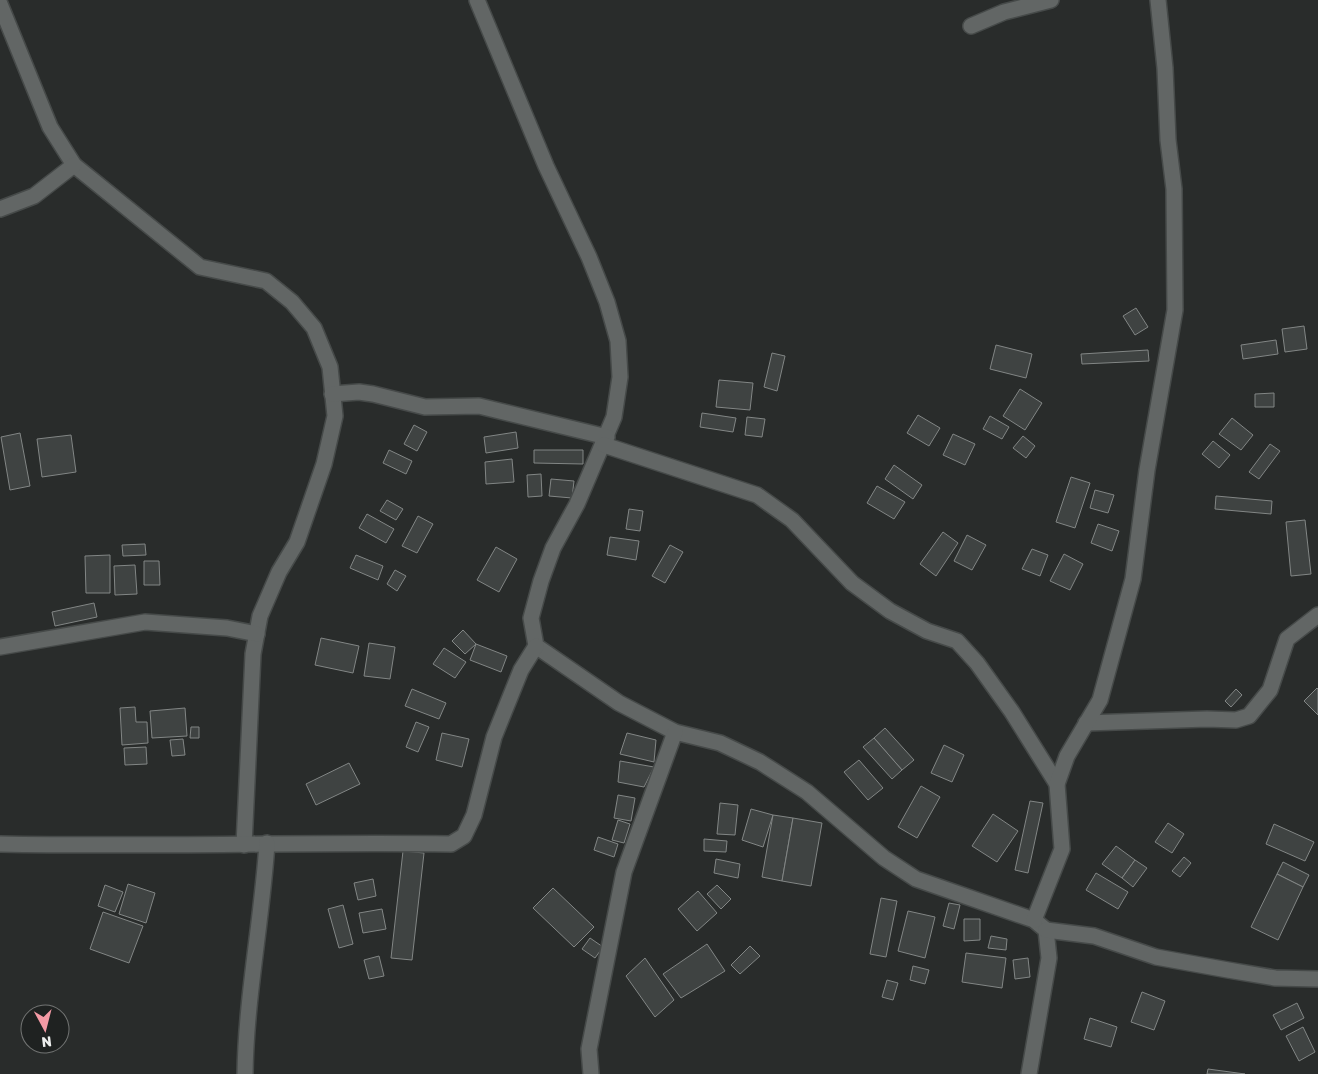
<svg xmlns="http://www.w3.org/2000/svg" width="1318" height="1074" font-family="Rubik,sans-serif">
<style>
.building{fill:#3f4342;stroke:#828685}
.lines{fill:none;stroke-linecap:round;stroke-linejoin:round}
.street-casing{stroke:#464a49;stroke-width:18}
.street{stroke:#626665;stroke-width:15}
</style>
<rect width="100%" height="100%" fill="#292c2b"/>
<!-- building -->
<g class="building">
<polygon points="1136,308 1148,327 1135,335 1123,316"/>
<polygon points="1304,326 1307,349 1285,352 1282,329"/>
<polygon points="1276,340 1278,354 1243,359 1241,345"/>
<polygon points="996,345 1032,354 1026,378 990,369"/>
<polygon points="1148,350 1149,361 1082,364 1081,354"/>
<polygon points="772,353 785,356 777,391 764,387"/>
<polygon points="719,380 753,383 750,410 716,407"/>
<polygon points="1020,389 1042,403 1025,430 1003,416"/>
<polygon points="1274,393 1274,407 1255,407 1255,394"/>
<polygon points="702,413 736,418 733,432 700,427"/>
<polygon points="918,415 940,428 929,446 907,433"/>
<polygon points="990,416 1009,427 1002,439 983,429"/>
<polygon points="747,417 765,419 762,437 745,435"/>
<polygon points="1232,418 1253,435 1241,450 1219,434"/>
<polygon points="414,425 427,432 417,451 404,444"/>
<polygon points="516,432 518,448 486,453 484,437"/>
<polygon points="20,433 30,486 10,490 1,437"/>
<polygon points="953,434 975,444 965,465 943,455"/>
<polygon points="71,435 76,472 42,477 37,439"/>
<polygon points="1023,436 1035,446 1026,458 1013,448"/>
<polygon points="1213,441 1230,455 1219,468 1202,454"/>
<polygon points="1270,444 1280,451 1259,479 1249,472"/>
<polygon points="389,450 412,461 406,474 383,463"/>
<polygon points="534,450 583,450 583,464 534,463"/>
<polygon points="512,459 514,482 486,484 485,462"/>
<polygon points="894,465 922,485 913,499 885,479"/>
<polygon points="541,474 542,496 528,497 527,475"/>
<polygon points="1071,477 1090,483 1075,528 1056,522"/>
<polygon points="551,479 574,481 572,498 549,496"/>
<polygon points="877,486 905,502 894,519 867,503"/>
<polygon points="1095,490 1114,495 1108,513 1090,508"/>
<polygon points="1216,496 1272,501 1271,514 1215,509"/>
<polygon points="387,500 403,509 396,520 380,511"/>
<polygon points="629,509 643,511 640,531 626,529"/>
<polygon points="367,514 394,529 386,543 359,528"/>
<polygon points="418,516 433,524 417,553 402,546"/>
<polygon points="1305,520 1311,574 1291,576 1286,522"/>
<polygon points="1098,524 1119,531 1112,551 1091,543"/>
<polygon points="943,532 958,543 936,576 920,564"/>
<polygon points="967,535 986,545 972,570 954,561"/>
<polygon points="610,537 639,541 636,560 607,555"/>
<polygon points="145,544 146,555 123,556 122,545"/>
<polygon points="670,545 683,552 665,583 652,576"/>
<polygon points="496,547 517,559 499,592 477,580"/>
<polygon points="1032,549 1048,555 1040,576 1022,569"/>
<polygon points="1064,554 1083,564 1070,590 1050,581"/>
<polygon points="110,555 110,593 86,593 85,556"/>
<polygon points="356,555 383,566 378,580 350,568"/>
<polygon points="144,561 159,561 160,585 144,585"/>
<polygon points="135,565 137,594 115,595 114,566"/>
<polygon points="395,570 406,576 397,591 387,584"/>
<polygon points="94,603 97,617 55,626 52,612"/>
<polygon points="463,630 476,644 465,654 452,641"/>
<polygon points="321,638 359,646 353,673 315,665"/>
<polygon points="369,643 395,647 390,679 364,676"/>
<polygon points="476,644 507,656 501,672 470,660"/>
<polygon points="444,648 466,662 455,678 433,664"/>
<polygon points="1317,688 1318,689 1318,715 1304,701"/>
<polygon points="412,689 446,703 439,719 405,706"/>
<polygon points="1236,689 1242,695 1231,707 1225,701"/>
<polygon points="135,707 136,722 147,722 148,743 122,745 120,708"/>
<polygon points="185,708 187,736 152,738 150,711"/>
<polygon points="416,722 429,727 418,752 406,747"/>
<polygon points="191,727 199,727 199,738 190,738"/>
<polygon points="885,728 914,760 902,770 874,738"/>
<polygon points="442,733 469,739 462,767 436,760"/>
<polygon points="627,733 656,740 654,762 620,754"/>
<polygon points="874,738 902,770 892,779 863,747"/>
<polygon points="183,739 185,755 172,756 170,740"/>
<polygon points="944,745 964,755 952,782 931,773"/>
<polygon points="146,747 147,764 125,765 124,748"/>
<polygon points="859,760 883,788 868,800 844,772"/>
<polygon points="620,761 654,767 644,787 618,782"/>
<polygon points="349,763 360,784 316,805 306,784"/>
<polygon points="921,786 940,797 917,838 898,827"/>
<polygon points="618,795 635,798 631,821 614,818"/>
<polygon points="1030,801 1043,803 1028,873 1015,870"/>
<polygon points="720,803 738,805 735,835 717,834"/>
<polygon points="751,809 773,815 763,847 742,840"/>
<polygon points="993,814 1018,831 997,862 972,846"/>
<polygon points="773,815 793,818 782,881 762,877"/>
<polygon points="793,818 822,823 811,886 782,881"/>
<polygon points="618,820 630,824 624,843 612,840"/>
<polygon points="1168,823 1184,834 1172,853 1155,842"/>
<polygon points="1274,824 1314,842 1305,861 1266,844"/>
<polygon points="598,837 618,844 614,857 594,850"/>
<polygon points="704,839 727,841 726,852 704,851"/>
<polygon points="1116,846 1135,860 1122,878 1102,864"/>
<polygon points="403,851 424,853 412,960 391,958"/>
<polygon points="1184,857 1191,863 1180,877 1172,871"/>
<polygon points="716,859 740,864 738,878 714,873"/>
<polygon points="1135,860 1147,868 1133,887 1122,878"/>
<polygon points="1283,862 1309,875 1303,887 1277,874"/>
<polygon points="1096,873 1128,892 1118,909 1086,890"/>
<polygon points="1277,874 1303,887 1278,940 1251,927"/>
<polygon points="373,879 376,896 358,900 354,883"/>
<polygon points="128,884 155,893 146,923 119,914"/>
<polygon points="105,885 123,892 115,912 98,906"/>
<polygon points="717,885 731,899 721,909 707,894"/>
<polygon points="553,888 594,927 574,947 533,908"/>
<polygon points="698,891 717,913 697,931 678,909"/>
<polygon points="881,898 897,901 886,957 870,954"/>
<polygon points="949,903 960,905 954,929 943,926"/>
<polygon points="343,905 353,944 339,948 328,909"/>
<polygon points="382,909 386,929 363,933 359,913"/>
<polygon points="908,911 935,917 925,958 898,951"/>
<polygon points="103,912 143,926 129,963 90,949"/>
<polygon points="964,919 980,919 980,940 964,941"/>
<polygon points="991,936 1007,939 1006,950 988,948"/>
<polygon points="590,938 603,947 595,958 582,949"/>
<polygon points="707,944 725,971 681,998 663,974"/>
<polygon points="750,946 760,956 740,974 731,965"/>
<polygon points="966,953 1006,958 1002,988 962,982"/>
<polygon points="379,956 384,976 369,979 364,960"/>
<polygon points="645,958 674,1000 655,1017 626,976"/>
<polygon points="1028,958 1030,977 1015,979 1013,960"/>
<polygon points="913,966 929,970 925,984 910,980"/>
<polygon points="887,980 898,983 893,1000 882,997"/>
<polygon points="1142,992 1165,1001 1154,1030 1131,1022"/>
<polygon points="1297,1003 1304,1018 1281,1030 1273,1015"/>
<polygon points="1090,1018 1117,1027 1111,1047 1084,1039"/>
<polygon points="1303,1027 1315,1052 1299,1061 1286,1036"/>
<polygon points="1208,1069 1245,1074 1207,1074"/>
</g>
<g class="lines">
<defs>
<g id="street">
<polyline points="477,0 546,166 589,257 607,302 618,341 620,377 614,417 577,504 553,548 541,581 531,618 536,646 619,703 675,732 720,743 760,762 807,792 884,858 916,879 1034,920 1046,930 1049,958 1029,1074"/>
<polyline points="0,4 50,127 74,165 200,267 266,281 292,302 314,328 330,367 335,416 324,464 297,542 279,572 260,616 253,654 244,845"/>
<polyline points="971,26 1004,12 1051,0"/>
<polyline points="0,209 34,196 74,165"/>
<polyline points="332,394 359,392 373,394 425,407 479,406 607,437"/>
<polyline points="604,445 757,495 792,520 852,583 890,611 927,631 957,641 977,663 1012,712 1057,784"/>
<polyline points="0,647 145,622 227,628 257,634"/>
<polyline points="1086,723 1207,719 1236,720 1249,716 1270,690 1287,639 1318,615"/>
<path d="M0,844C150,847 301,842 451,844L464,836L474,815L494,737L521,670L536,646"/>
<polyline points="1034,920 1062,849 1057,784 1067,756 1100,700 1133,579 1147,470 1175,310 1174,189 1168,140 1165,68 1158,0"/>
<polyline points="1046,930 1094,936 1156,957 1228,970 1275,978 1318,979"/>
<path d="M245,1074C246,997 262,921 267,843"/>
<polyline points="591,1074 589,1049 624,872 675,732"/>
</g>
</defs>
<!-- street casing -->
<use href="#street" class="street-casing"/>
<!-- street -->
<use href="#street" class="street"/>
</g>
<!-- north arrow -->
<g transform="translate(45 1029) rotate(173)"><circle r="24" fill="#1f2221" stroke="#727473"/>
<path d="M0-4L9 19L0 12L-9 19Z" fill="#f49aa5"/>
<text y="-8" font-size="14" font-weight="bold" text-anchor="middle" fill="#eef0ef">N</text>
</g>
</svg>
